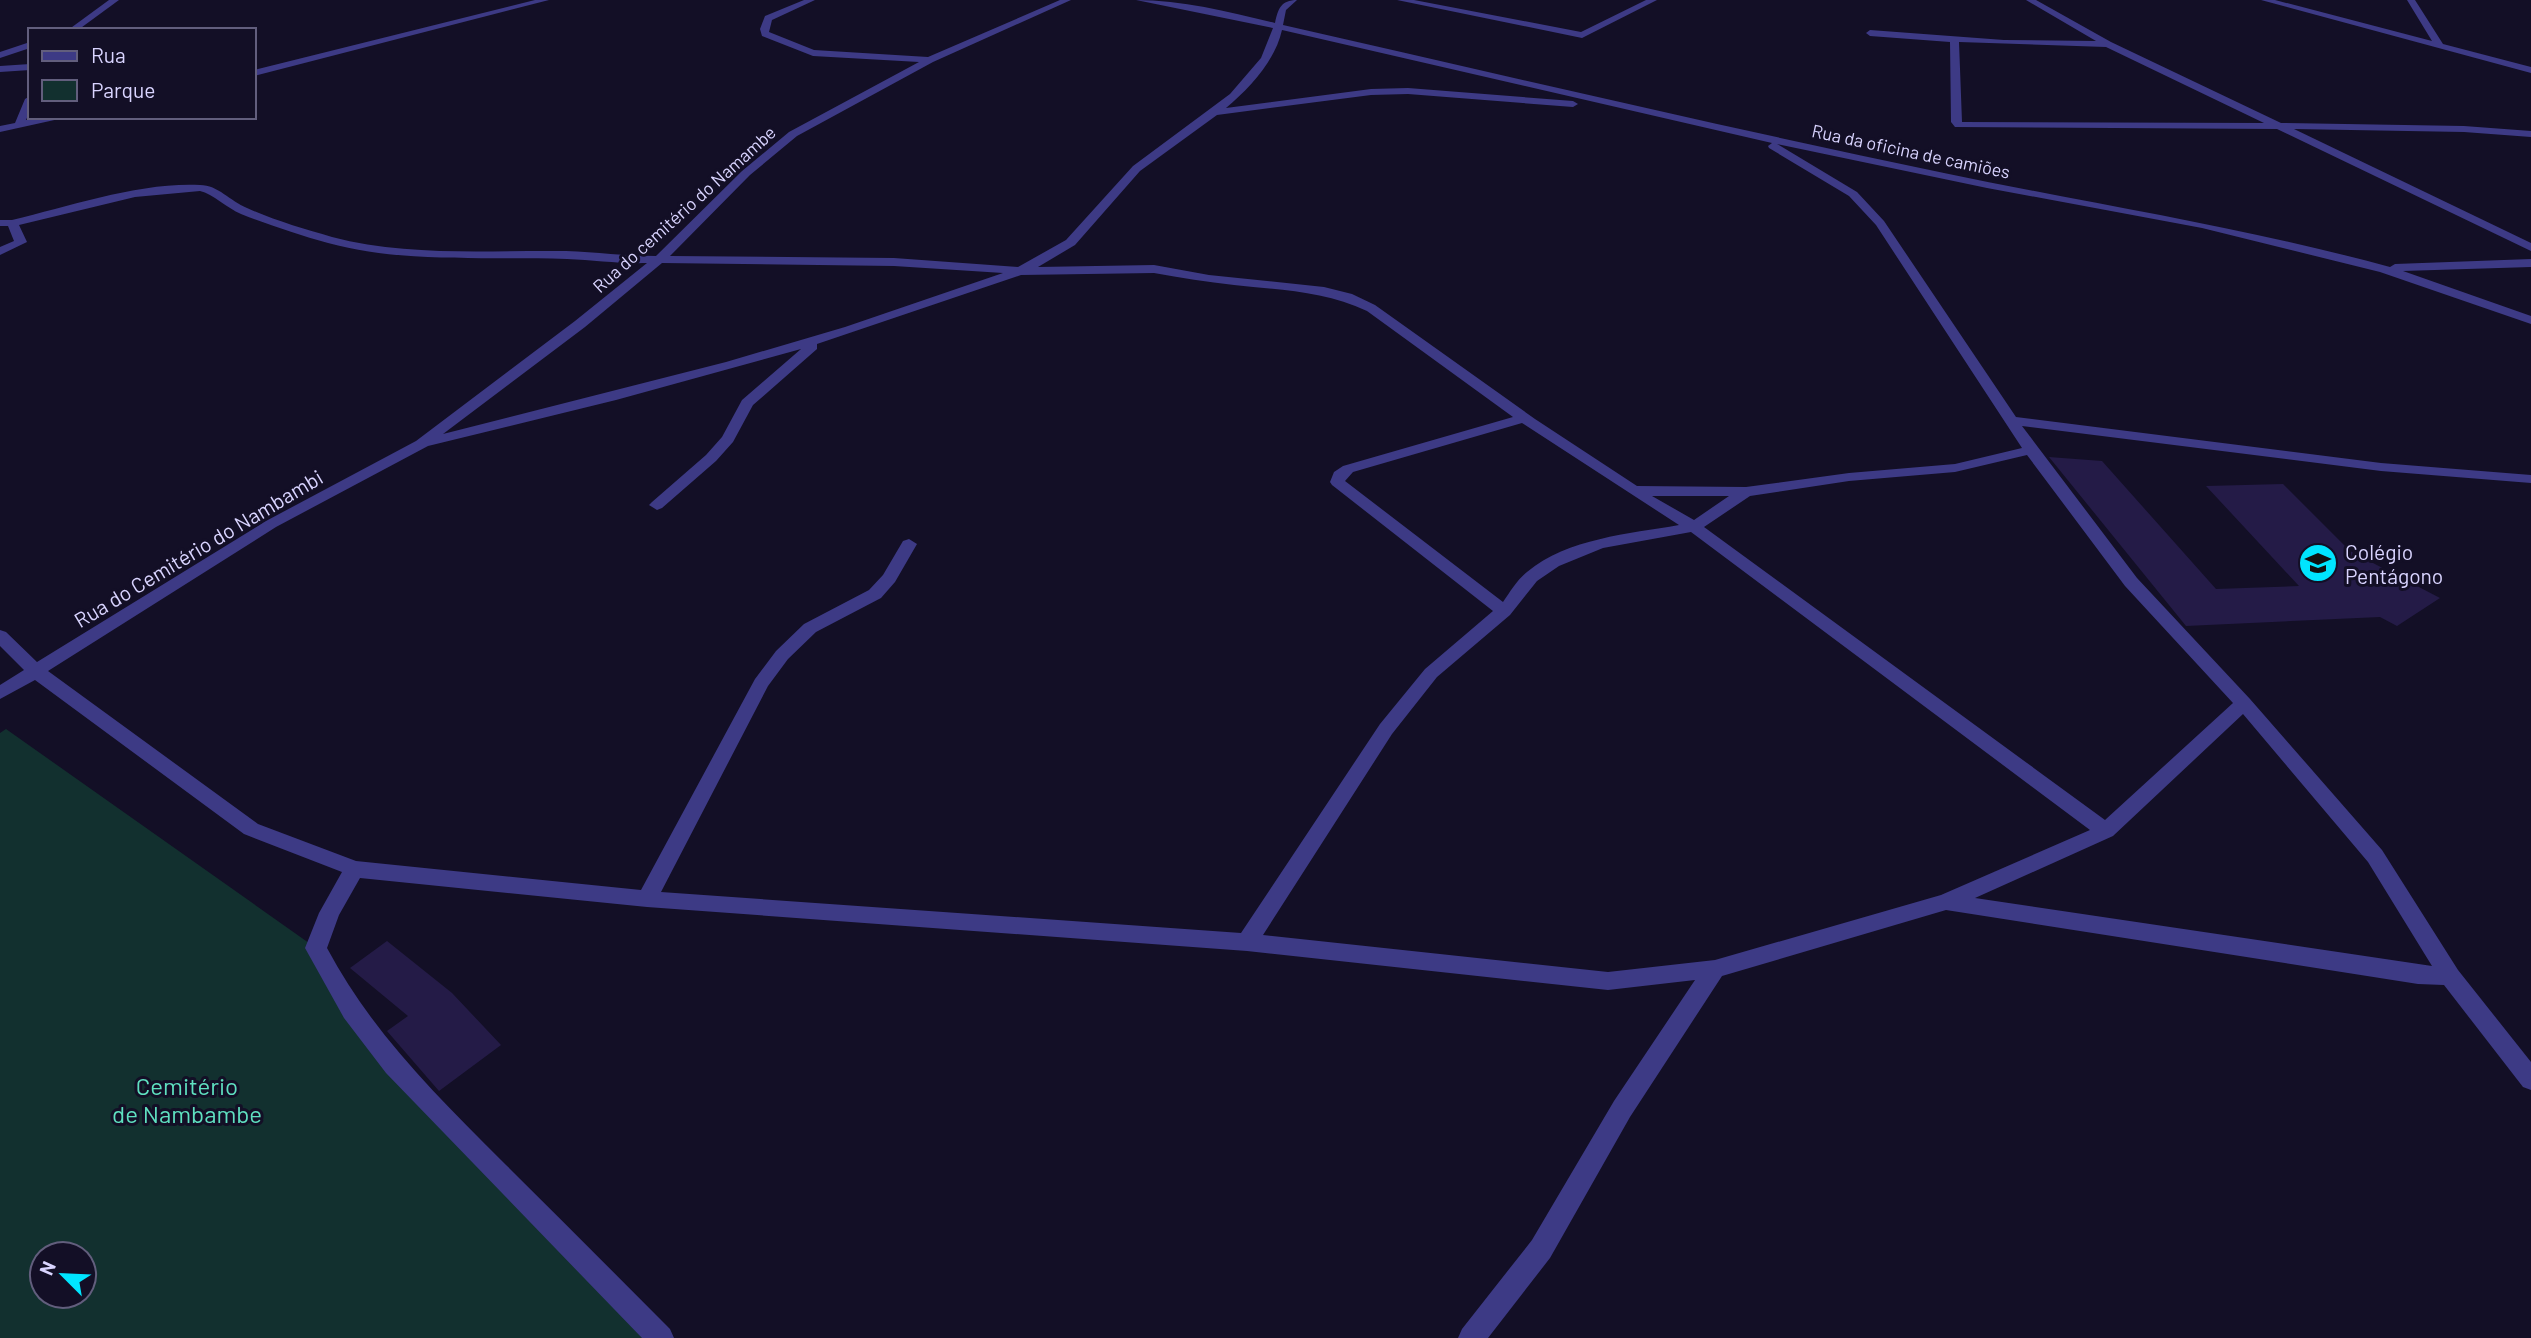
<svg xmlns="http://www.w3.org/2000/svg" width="2531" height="1338" font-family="Barlow,sans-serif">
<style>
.green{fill:#12302f;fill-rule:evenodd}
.building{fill:#241b47}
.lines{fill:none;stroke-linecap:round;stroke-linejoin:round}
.minor{fill:#3d3a85;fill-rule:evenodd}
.labels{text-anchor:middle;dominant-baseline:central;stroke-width:6;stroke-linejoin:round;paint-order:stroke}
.far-street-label{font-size:18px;fill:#d9d4ff;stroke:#130f26}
.street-label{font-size:21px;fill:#d9d4ff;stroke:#130f26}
.poi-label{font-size:21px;fill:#d9d4ff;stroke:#130f26;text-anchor:start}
.near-park-label{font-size:24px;fill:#5fe0c0;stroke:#130f26}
</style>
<rect width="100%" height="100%" fill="#130f26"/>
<!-- green -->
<path class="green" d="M6,729L316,948L333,984L661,1338H0V733ZM42,1254H84V1296H42Z"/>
<!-- building -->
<g class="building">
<polygon points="2049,457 2102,461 2216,589 2299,586 2206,486 2283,484 2350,551 2440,598 2397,626 2380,617 2186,626"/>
<polygon points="387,941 452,993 501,1045 439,1091 387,1031 408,1016 350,968"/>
</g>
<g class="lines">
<!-- minor -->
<g class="minor">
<polygon points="109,0 119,0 78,30 68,30"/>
<polygon points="535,0 549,0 254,76 254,70"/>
<path d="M804,0H815L772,20L769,32L814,50L928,57L1060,0H1071L933,62L797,136L750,175L670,256L894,258L1018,267L1066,240L1133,166L1230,94L1261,58L1273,28L1136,0C1183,0 1229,12 1275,23C1278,9 1281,0 1297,0L1286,10L1283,25C1503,75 1723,127 1944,173C2093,204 2243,227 2390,267L2395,264L2531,259V267L2403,271L2531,316V324L2380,272L2202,228L1987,188L1777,144L1857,192L1884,221L2016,417L2381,463L2531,475V483L2381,471L2022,426L2137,578L2250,699L2382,850L2458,970L2531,1062V1090L2523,1087L2444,985L2418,984L1946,910L1722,976L1630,1117L1550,1258L1488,1338H1458L1462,1329L1532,1240L1614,1101L1695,980L1608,990L1247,951L647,907L360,878L339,915L327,948C371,1031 435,1094 501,1160C558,1216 614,1273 670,1329L674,1338H642L386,1073L344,1018L305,948L319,913L342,872L244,834L35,680L0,699V685L24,670L0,646V630L6,632L37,662L266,521L416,441L575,321L647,263C620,264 594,260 567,259C487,256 406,264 328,243C299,235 269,225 241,214C227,208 213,194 200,191L135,197L19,225L27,242L0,255V247L14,241L8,226H0V220H12C71,206 140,182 200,185C218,185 230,201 247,208C273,220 304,229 332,237C408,257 488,250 566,251C596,252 625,256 656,256L742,171L789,132L919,62L813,56L762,36L760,29L765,16ZM1282,30L1772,143L1768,146L1769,148L1849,196L1876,225L2022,448L1955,464L1849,473L1746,487L1637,486L1535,419L1375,305L1352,294L1324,287L1209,275L1154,265L1038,267L1075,245L1140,171L1217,115L1371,95L1408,94L1573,107L1578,104L1573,101L1408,88L1371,89L1226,108C1250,88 1275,61 1282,30ZM662,263L894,266L1003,273L845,327L726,362L443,434L585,327ZM1154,273C1181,278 1207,282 1234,285C1280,290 1325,291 1367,311L1513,417L1343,466L1334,472L1330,482L1332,485L1493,611L1425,669L1380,724L1241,933L661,892L768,686L788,659L816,632L881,598L895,582L917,544L909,539L903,541L883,575L869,590L804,624L776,651L755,679L641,890L356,861L258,824L48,671L276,527L428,446L616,400L801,349L742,400L722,437L706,455L652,502L649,505L657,510L662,508L716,461L733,442L753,405L817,349V344L1021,275ZM1522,423L1679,525C1629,534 1568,538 1527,572C1517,580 1510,592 1503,602L1345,481L1353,472ZM2027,455L2125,586L2233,703L2105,820L1704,527L1750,496L1849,481L1955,472ZM1652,496H1729L1694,520ZM1691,532L2090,830L1941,895L1715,960L1608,972L1263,935L1392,734L1437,677L1510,615L1537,581L1559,566L1603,548ZM2243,714L2368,862L2432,966L1975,898L2113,836Z"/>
<polygon points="1397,0 1414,0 1581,32 1646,0 1657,0 1582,38"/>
<path d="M2026,0H2036L2111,42L2281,123L2464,126L2531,131V137L2464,132L2294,129L2531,243V251L2277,129L1955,127L1951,122L1950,42L1870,36L1866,33L1870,30L2004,40L2096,41ZM1959,42L2106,47L2264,123L1962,122Z"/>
<polygon points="2261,0 2275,0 2432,41 2407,0 2415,0 2443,44 2531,67 2531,73"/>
<polygon points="30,42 30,48 0,58 0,52"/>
<polygon points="30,64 30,70 0,72 0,66"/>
<polygon points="30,96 30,111 26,120 60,117 59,119 0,132 0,126 15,123 25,99"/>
</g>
</g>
<!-- icons -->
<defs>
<symbol id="school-disc" viewBox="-11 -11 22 22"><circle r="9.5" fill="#00e5ff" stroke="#130f26"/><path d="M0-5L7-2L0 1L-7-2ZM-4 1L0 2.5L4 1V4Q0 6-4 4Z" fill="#111"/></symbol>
</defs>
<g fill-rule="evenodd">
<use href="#school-disc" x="2296" y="541" width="44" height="44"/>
</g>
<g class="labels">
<!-- far-street labels -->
<g class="far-street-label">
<text transform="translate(1911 151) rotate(12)">Rua da oficina de camiões</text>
<text transform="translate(684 209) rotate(-42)">Rua do cemitério do Namambe</text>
</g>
<!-- street labels -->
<g class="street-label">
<text transform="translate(198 548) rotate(-31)">Rua do Cemitério do Nambambi</text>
</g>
<!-- poi labels -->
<g class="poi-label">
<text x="2345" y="551">Colégio<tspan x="2345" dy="24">Pentágono</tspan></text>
</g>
<!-- near-park labels -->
<g class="near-park-label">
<text x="187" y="1085">Cemitério<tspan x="187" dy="28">de Nambambe</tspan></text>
</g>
</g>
<!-- legend -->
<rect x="28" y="28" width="228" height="91" fill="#130f26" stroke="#625e7d" stroke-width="2"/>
<rect x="42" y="51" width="35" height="10" fill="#3d3a85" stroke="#625e7d" stroke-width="2"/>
<text x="91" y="63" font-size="21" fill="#d9d4ff">Rua</text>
<rect x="42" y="80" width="35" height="21" fill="#12302f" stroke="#625e7d" stroke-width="2"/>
<text x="91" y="98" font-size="21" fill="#d9d4ff">Parque</text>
<!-- north arrow -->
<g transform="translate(63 1275) rotate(294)"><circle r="33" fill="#130f26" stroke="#625e7d" stroke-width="2"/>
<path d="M0-5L12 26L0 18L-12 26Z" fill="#00e5ff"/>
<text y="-10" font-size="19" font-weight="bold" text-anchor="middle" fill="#d9d4ff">N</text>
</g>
</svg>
